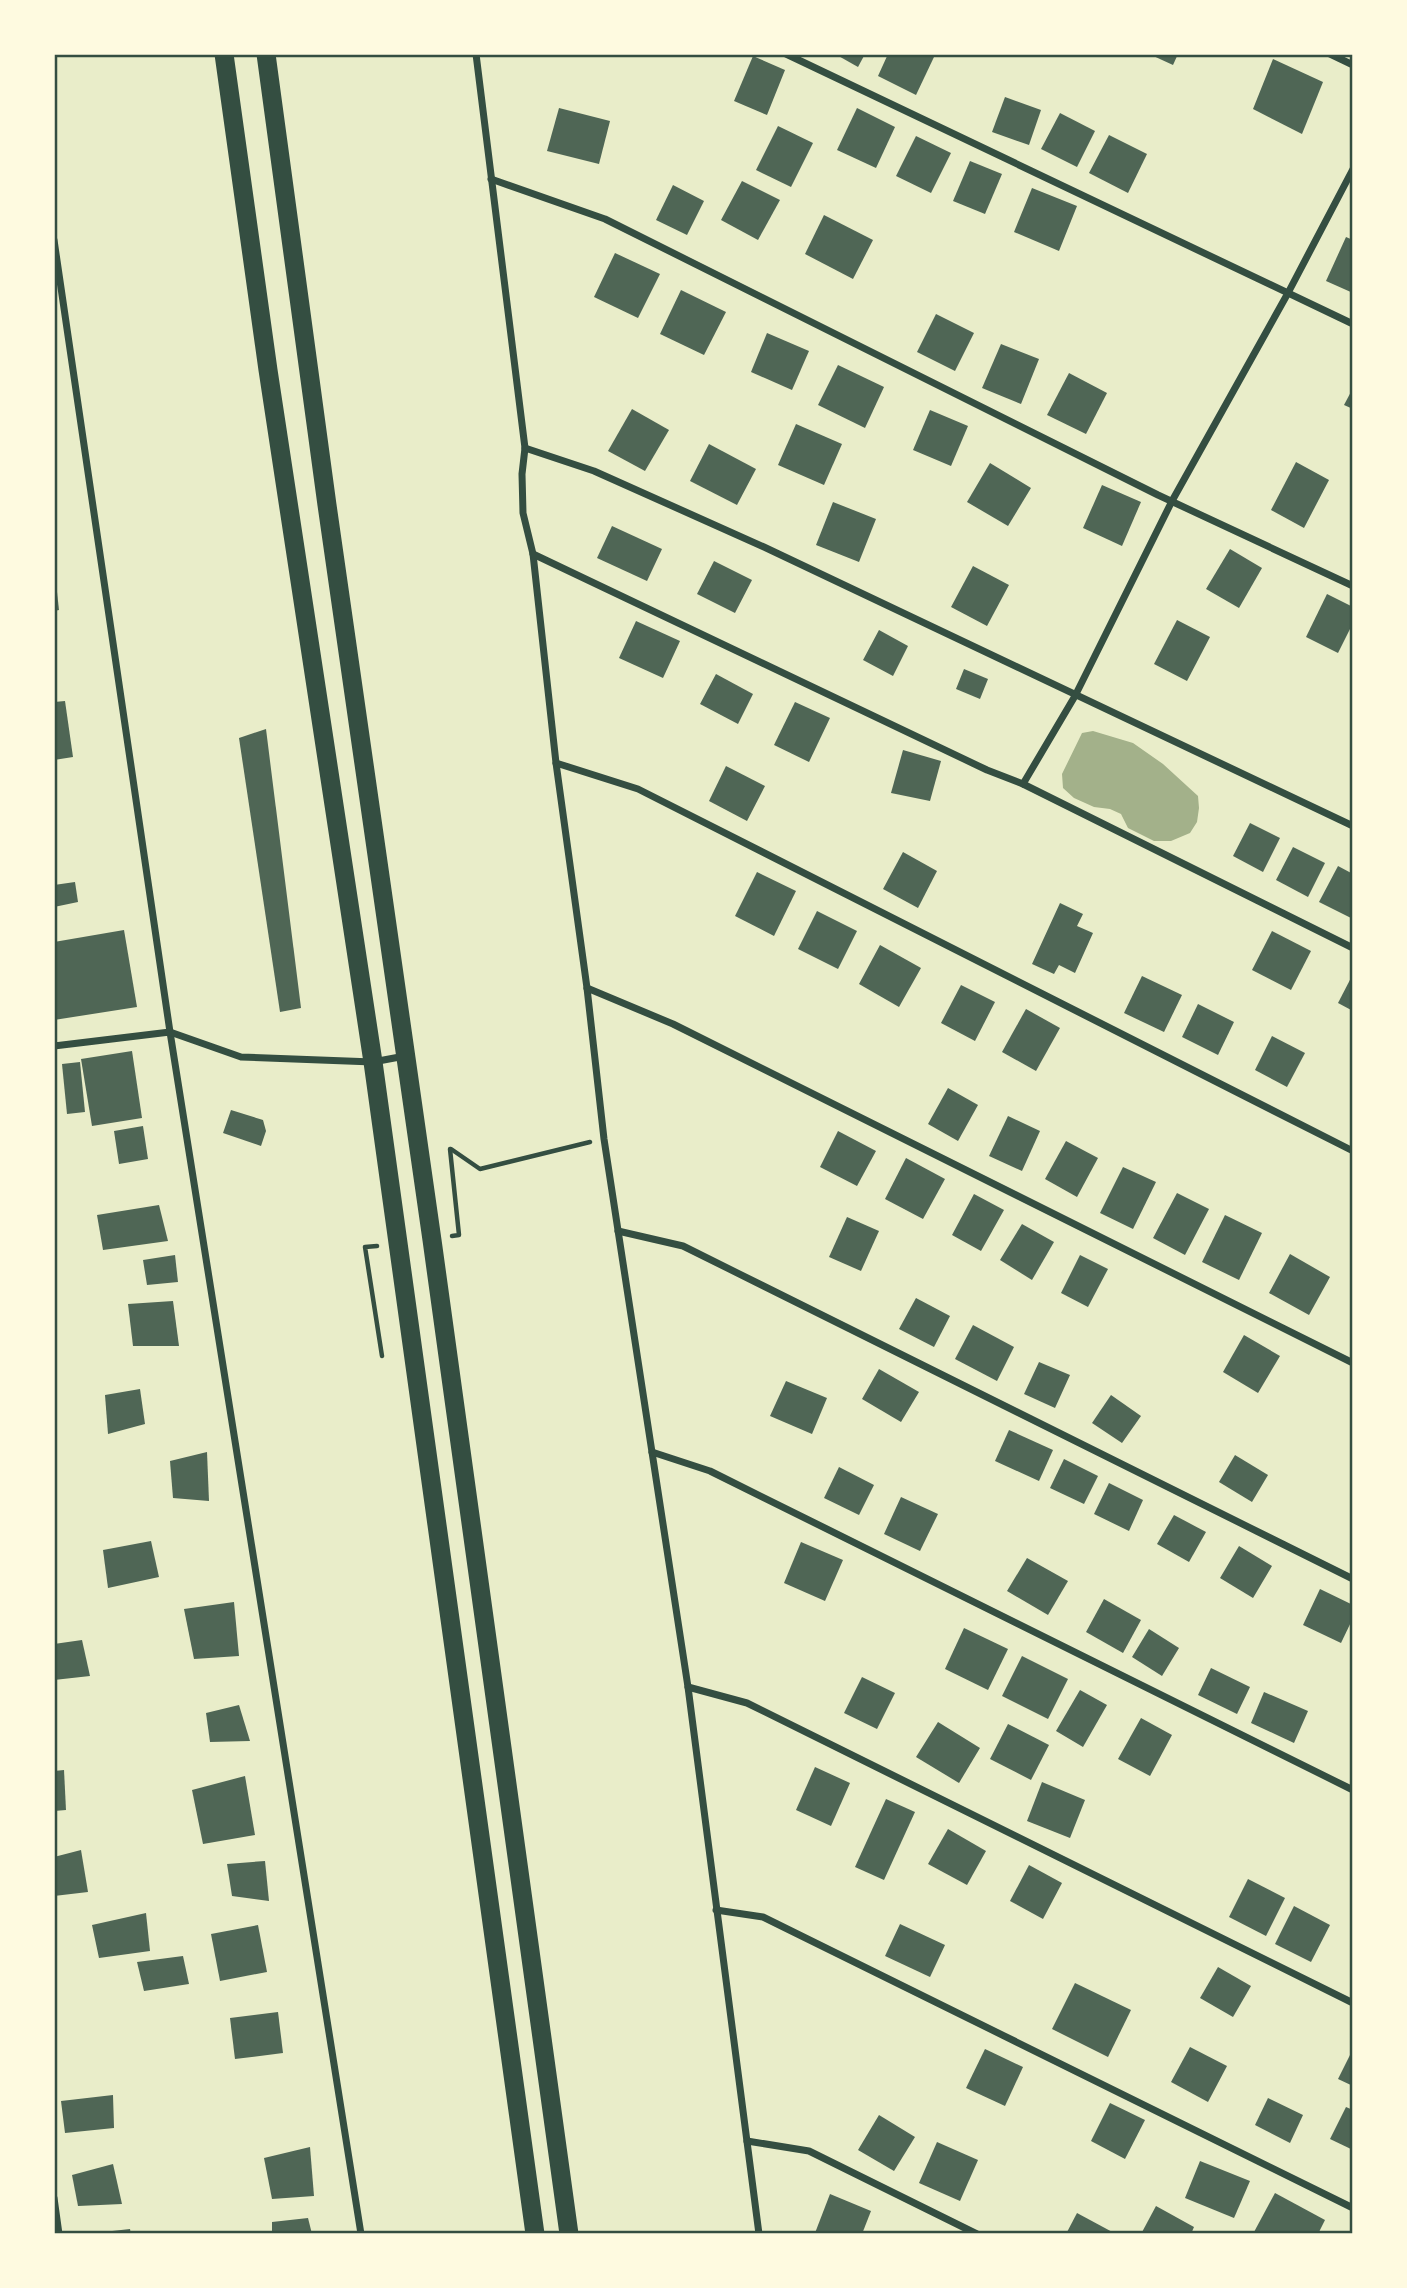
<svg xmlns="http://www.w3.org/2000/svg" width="1407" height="2288" font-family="'Noto Sans',sans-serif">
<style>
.water{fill:#a3b18a}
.building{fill:#4f6655}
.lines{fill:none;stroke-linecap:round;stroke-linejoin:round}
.path{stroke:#344e41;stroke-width:4.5}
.minor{stroke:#344e41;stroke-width:7}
.trunk{stroke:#344e41;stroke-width:19}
.neatline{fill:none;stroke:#344e41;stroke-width:2.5}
</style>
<rect width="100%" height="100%" fill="#e9edc9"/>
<!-- water -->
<polygon class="water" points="1093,731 1133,743 1163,764 1198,796 1199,808 1197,822 1190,833 1171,841 1154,841 1128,828 1121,814 1110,809 1094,807 1074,798 1063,788 1062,774 1082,733"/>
<!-- building -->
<g class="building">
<polygon points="835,54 865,54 858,67"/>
<polygon points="888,54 927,54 934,57 916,95 878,76"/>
<polygon points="1149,54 1178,54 1173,65"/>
<polygon points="753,56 785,70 767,115 734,101"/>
<polygon points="1273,59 1323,82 1302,134 1253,109"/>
<polygon points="1005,97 1041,110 1029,145 992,132"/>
<polygon points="559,108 610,121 599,164 547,151"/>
<polygon points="857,108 895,127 876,168 837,150"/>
<polygon points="1060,113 1095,131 1077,167 1041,149"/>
<polygon points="778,126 813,143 791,187 756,170"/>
<polygon points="1109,135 1147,154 1128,193 1089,173"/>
<polygon points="916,136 951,153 931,193 896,176"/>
<polygon points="970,161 1002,174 985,214 953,201"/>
<polygon points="742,181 780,200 758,240 721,220"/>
<polygon points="673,185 704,201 687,235 656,220"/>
<polygon points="1032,188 1077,206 1059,251 1014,232"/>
<polygon points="824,215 873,240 853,279 805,254"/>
<polygon points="1346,237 1353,240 1353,293 1326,281"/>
<polygon points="615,253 660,274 638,318 594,297"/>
<polygon points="681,290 726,312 704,355 660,334"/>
<polygon points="936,314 974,333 955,371 917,352"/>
<polygon points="767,333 809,351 792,390 751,372"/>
<polygon points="1001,344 1039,359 1021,404 982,388"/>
<polygon points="838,365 884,387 865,428 818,405"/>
<polygon points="1069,373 1107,393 1086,434 1047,415"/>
<polygon points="1353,388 1353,409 1344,405"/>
<polygon points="632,409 669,430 645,471 608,451"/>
<polygon points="930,410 968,426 951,466 913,450"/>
<polygon points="796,424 842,444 824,485 778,465"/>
<polygon points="709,444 756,469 737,505 690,481"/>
<polygon points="1296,462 1329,480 1304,528 1271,510"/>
<polygon points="990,463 1031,488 1008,526 967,502"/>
<polygon points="1102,485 1141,502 1122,546 1083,528"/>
<polygon points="833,502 876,519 859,562 816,545"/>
<polygon points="612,526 662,549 647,581 597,558"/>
<polygon points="1230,549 1262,568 1239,608 1206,589"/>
<polygon points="714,561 752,580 735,613 697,594"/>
<polygon points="973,566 1009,585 987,626 951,607"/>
<polygon points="54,583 56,583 59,610 54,611"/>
<polygon points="1327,594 1353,607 1353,623 1338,653 1306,637"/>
<polygon points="1177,620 1210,637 1187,681 1154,664"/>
<polygon points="636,621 680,641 663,678 619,658"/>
<polygon points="879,630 908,646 893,676 863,660"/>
<polygon points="964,669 988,679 980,699 956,689"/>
<polygon points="716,674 753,694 738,724 700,704"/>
<polygon points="65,701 73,757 54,760 54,702"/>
<polygon points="795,702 830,718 809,762 774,745"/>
<polygon points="266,729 301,1008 280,1012 239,738"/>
<polygon points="903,750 941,761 930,801 891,793"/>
<polygon points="726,766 765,786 747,821 709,801"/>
<polygon points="1250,823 1280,838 1263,872 1233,856"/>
<polygon points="1293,847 1325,863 1308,897 1276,880"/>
<polygon points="903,852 937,871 918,908 883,889"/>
<polygon points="1338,866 1353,874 1351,918 1319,902"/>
<polygon points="757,872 796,891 774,936 735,916"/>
<polygon points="75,882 78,902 54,907 54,885"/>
<polygon points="1060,903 1083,914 1077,926 1093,933 1075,973 1059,965 1054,974 1032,964"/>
<polygon points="817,911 857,931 838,969 798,949"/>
<polygon points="124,930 137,1007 54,1020 54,942"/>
<polygon points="1272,931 1311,951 1291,990 1252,970"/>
<polygon points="880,945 921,968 899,1007 859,984"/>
<polygon points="1353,974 1353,1011 1338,1003"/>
<polygon points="1142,976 1182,995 1164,1032 1124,1013"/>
<polygon points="961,985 995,1002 975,1041 941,1023"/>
<polygon points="1198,1004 1234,1022 1218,1055 1182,1037"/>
<polygon points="1026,1009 1060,1028 1036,1071 1002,1052"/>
<polygon points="1272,1036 1305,1053 1287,1087 1255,1070"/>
<polygon points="132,1051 142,1118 92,1126 81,1059"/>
<polygon points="80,1062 85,1112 67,1114 62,1064"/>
<polygon points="948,1088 978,1105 958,1141 928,1124"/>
<polygon points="231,1110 263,1120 266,1131 261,1146 223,1133"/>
<polygon points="1008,1116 1040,1131 1022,1171 989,1156"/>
<polygon points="143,1126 148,1159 119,1164 114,1131"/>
<polygon points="838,1131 876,1151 857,1186 820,1167"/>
<polygon points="1066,1141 1098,1158 1077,1197 1045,1179"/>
<polygon points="906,1158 945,1179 923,1219 885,1199"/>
<polygon points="1123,1167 1156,1182 1133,1229 1100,1213"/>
<polygon points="1177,1193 1209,1209 1185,1255 1153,1238"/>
<polygon points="974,1194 1004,1210 981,1251 952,1235"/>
<polygon points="159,1205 168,1241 103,1250 97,1215"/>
<polygon points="1225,1215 1262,1233 1239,1280 1202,1262"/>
<polygon points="847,1217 879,1231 861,1271 829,1257"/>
<polygon points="1022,1224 1054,1242 1032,1280 1000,1260"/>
<polygon points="1290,1254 1330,1277 1309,1315 1269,1293"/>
<polygon points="175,1255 178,1282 147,1285 143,1260"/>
<polygon points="1080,1255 1108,1269 1088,1307 1061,1293"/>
<polygon points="916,1298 950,1316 934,1347 899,1329"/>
<polygon points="173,1301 179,1346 133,1346 128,1304"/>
<polygon points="973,1325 1014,1347 997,1381 955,1359"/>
<polygon points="1244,1335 1280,1356 1258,1393 1223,1372"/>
<polygon points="1039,1362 1070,1375 1055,1408 1024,1394"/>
<polygon points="879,1369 919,1392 901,1422 862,1399"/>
<polygon points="786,1381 827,1398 812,1434 770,1416"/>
<polygon points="140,1389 145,1424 108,1434 105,1395"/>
<polygon points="1111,1395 1141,1416 1122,1443 1092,1423"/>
<polygon points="1009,1430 1053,1450 1039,1481 995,1461"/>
<polygon points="207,1452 209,1501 173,1498 170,1461"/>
<polygon points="1235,1455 1268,1475 1252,1502 1219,1482"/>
<polygon points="1064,1459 1098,1476 1084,1504 1050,1488"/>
<polygon points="839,1467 874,1485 859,1515 824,1498"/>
<polygon points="1109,1483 1143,1500 1129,1531 1094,1514"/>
<polygon points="901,1497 938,1514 920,1551 884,1534"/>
<polygon points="1174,1515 1206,1532 1189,1562 1157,1544"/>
<polygon points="151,1541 159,1577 108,1588 103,1550"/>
<polygon points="801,1542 843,1560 825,1601 784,1583"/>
<polygon points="1239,1546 1272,1566 1253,1598 1220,1578"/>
<polygon points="1027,1558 1068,1581 1048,1615 1007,1591"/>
<polygon points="1320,1589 1353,1605 1353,1618 1341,1643 1303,1625"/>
<polygon points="1104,1599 1141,1620 1123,1653 1086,1632"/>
<polygon points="234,1602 239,1656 194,1659 184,1609"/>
<polygon points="964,1628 1008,1649 988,1690 945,1669"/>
<polygon points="1149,1629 1179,1648 1162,1676 1132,1657"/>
<polygon points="82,1640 90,1676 54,1680 54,1644"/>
<polygon points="1022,1656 1068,1679 1048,1719 1002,1696"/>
<polygon points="1211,1668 1250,1687 1237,1714 1198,1695"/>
<polygon points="862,1677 895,1693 877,1729 844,1713"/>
<polygon points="1080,1690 1107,1705 1083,1747 1056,1731"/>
<polygon points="1264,1692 1308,1711 1294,1743 1251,1723"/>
<polygon points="239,1705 250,1741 210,1742 206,1713"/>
<polygon points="1141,1718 1172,1735 1150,1776 1118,1759"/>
<polygon points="938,1722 980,1748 959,1783 916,1757"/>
<polygon points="1008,1724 1049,1745 1031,1780 990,1759"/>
<polygon points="815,1767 850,1783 831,1826 796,1810"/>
<polygon points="64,1770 66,1810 54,1811 54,1771"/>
<polygon points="245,1776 255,1835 203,1844 192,1790"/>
<polygon points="1042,1782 1085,1800 1070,1838 1027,1821"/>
<polygon points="886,1799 915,1812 884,1880 855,1867"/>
<polygon points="948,1829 986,1851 967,1885 928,1864"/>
<polygon points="81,1850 88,1892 54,1896 54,1857"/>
<polygon points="265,1861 269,1901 232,1896 227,1864"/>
<polygon points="1029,1865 1062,1883 1043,1919 1010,1901"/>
<polygon points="1248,1879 1285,1898 1266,1936 1229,1917"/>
<polygon points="1294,1906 1330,1925 1311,1962 1275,1944"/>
<polygon points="146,1913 150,1951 99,1958 92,1925"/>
<polygon points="900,1924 945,1945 930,1977 885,1956"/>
<polygon points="258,1925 267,1972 220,1981 211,1934"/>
<polygon points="183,1956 189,1984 144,1991 137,1962"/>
<polygon points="1218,1967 1251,1986 1233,2017 1200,1998"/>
<polygon points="1075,1983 1131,2010 1108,2057 1052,2029"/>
<polygon points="278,2012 283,2053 235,2059 230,2018"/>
<polygon points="1190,2047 1227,2066 1208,2102 1171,2082"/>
<polygon points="985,2049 1023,2067 1005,2106 966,2088"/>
<polygon points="1353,2049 1353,2086 1338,2079"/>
<polygon points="113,2095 114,2128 65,2133 61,2101"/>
<polygon points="1268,2098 1303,2115 1290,2143 1255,2125"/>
<polygon points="1110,2103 1145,2120 1125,2159 1091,2141"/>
<polygon points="1346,2107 1353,2110 1353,2150 1330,2139"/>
<polygon points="879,2115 915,2137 894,2171 858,2150"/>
<polygon points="937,2142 978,2160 960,2201 919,2183"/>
<polygon points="310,2147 314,2196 272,2199 264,2158"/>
<polygon points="1200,2161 1250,2181 1234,2218 1185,2198"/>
<polygon points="113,2164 122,2204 78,2206 72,2175"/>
<polygon points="1275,2193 1325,2220 1318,2234 1254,2232"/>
<polygon points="830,2194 871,2211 862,2234 815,2233"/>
<polygon points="1156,2206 1194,2227 1191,2234 1141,2234"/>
<polygon points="1077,2213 1116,2234 1066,2234"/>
<polygon points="308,2218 312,2234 272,2234 272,2222"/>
<polygon points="130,2229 131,2234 103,2234 103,2232"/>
</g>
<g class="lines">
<!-- path -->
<g class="path">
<polyline points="450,1149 459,1235 452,1236"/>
<polyline points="451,1149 480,1169 590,1142"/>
<polyline points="377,1246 365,1247 382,1356"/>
</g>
<!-- minor -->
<g class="minor">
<polyline points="476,54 525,448 522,474 523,513 533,554 556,763 587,988 604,1139 688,1687 759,2234"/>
<polyline points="786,54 1353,324"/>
<polyline points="1330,54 1353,65"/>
<polyline points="491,179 605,219 1158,495 1353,586"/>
<polyline points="54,240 170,1032 361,2234"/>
<polyline points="525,448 594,471 764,547 1353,826"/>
<polyline points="533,554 987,770 1023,784 1353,948"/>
<polyline points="556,763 638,789 1353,1151"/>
<polyline points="1023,784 1075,696 1172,501 1288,293 1353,169"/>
<polyline points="587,988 673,1024 1353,1363"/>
<polyline points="54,1046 170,1032 241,1057 373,1062 405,1056"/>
<polyline points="618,1231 683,1246 1353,1579"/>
<polyline points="652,1452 710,1471 1353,1790"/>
<polyline points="688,1687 747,1703 1353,2003"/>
<polyline points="716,1910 763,1917 1353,2208"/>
<polyline points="747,2141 809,2151 977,2234"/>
<polyline points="54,2198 59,2234"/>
</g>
<!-- trunk -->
<g class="trunk">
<polyline points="224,54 268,370 373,1062 535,2234"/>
<polyline points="266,54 327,505 432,1240 569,2234"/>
</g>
</g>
<!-- border -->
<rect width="1407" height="2288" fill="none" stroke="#fefae0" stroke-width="112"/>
<rect x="56" y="56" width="1295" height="2176" class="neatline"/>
</svg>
